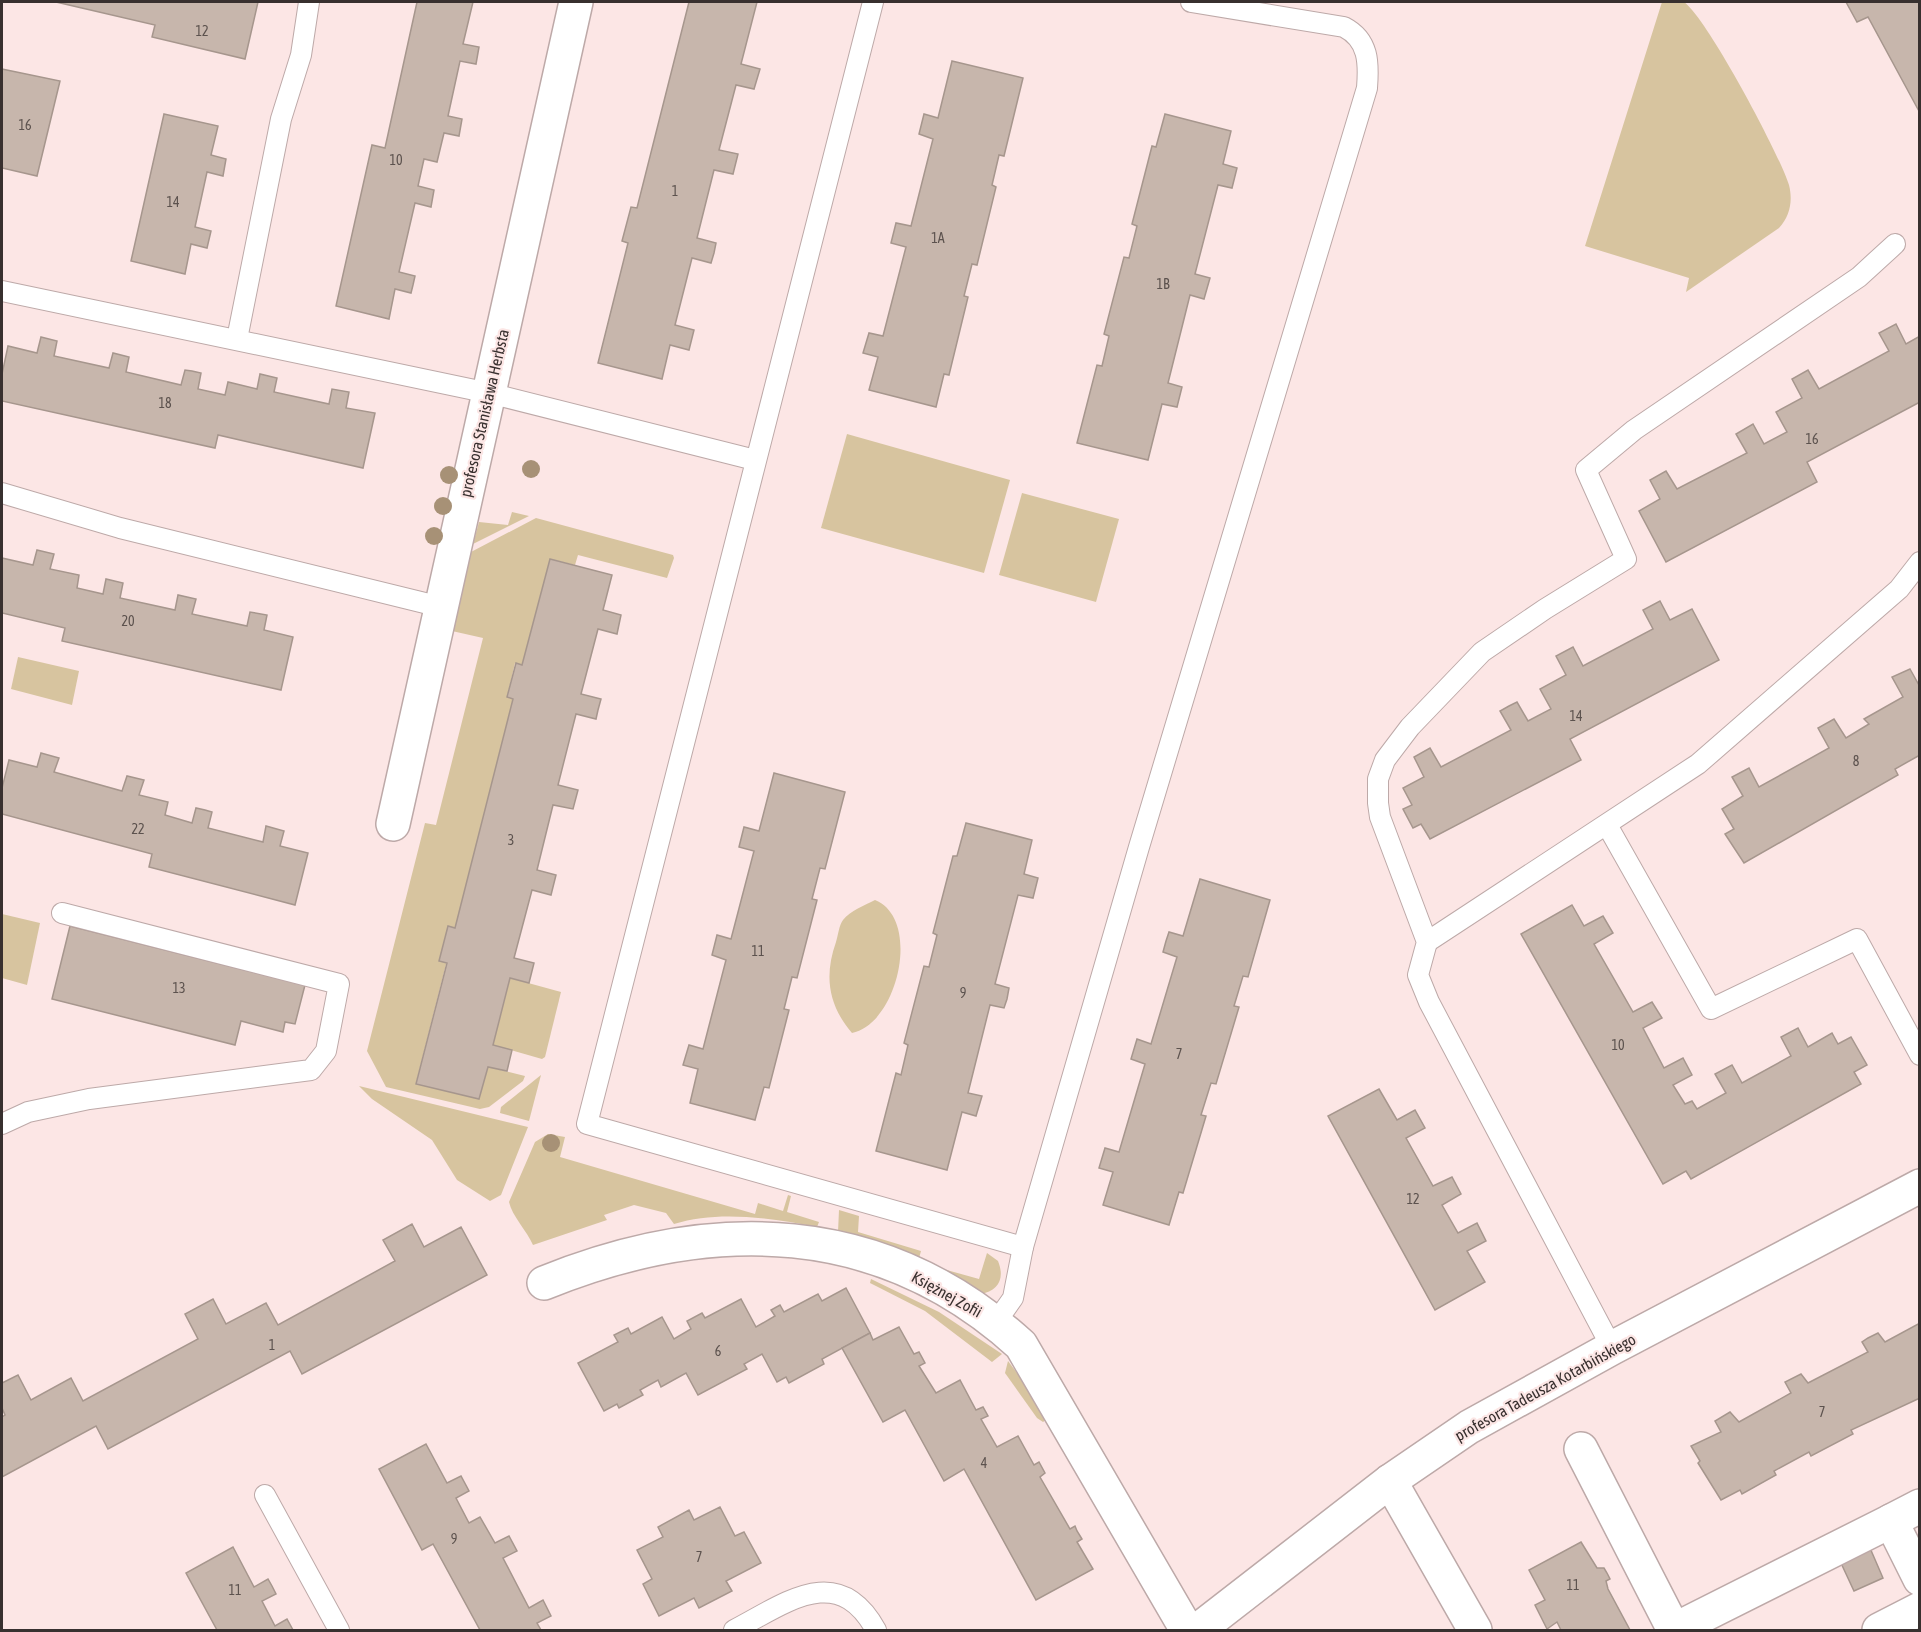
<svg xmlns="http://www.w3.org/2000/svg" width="1921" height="1632" font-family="'Asap Condensed',sans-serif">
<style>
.green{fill:#d7c49f}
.building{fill:#c7b6ac;stroke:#a6968d;stroke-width:1.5}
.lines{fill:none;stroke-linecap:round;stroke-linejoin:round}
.lane-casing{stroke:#bda9a8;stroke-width:22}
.street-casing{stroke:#bda9a8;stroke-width:36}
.lane{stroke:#fff;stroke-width:20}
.street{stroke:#fff;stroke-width:33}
.tree{fill:#a79176}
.labels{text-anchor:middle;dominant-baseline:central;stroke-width:4.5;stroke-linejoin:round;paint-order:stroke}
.number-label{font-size:14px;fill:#5c524e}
.street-label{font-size:16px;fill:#38302f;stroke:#fce6e5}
</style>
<rect width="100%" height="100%" fill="#fce6e5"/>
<!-- green -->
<g class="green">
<path d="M1662,2H1684C1707,18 1780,155 1789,185C1793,201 1790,216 1779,228L1686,292L1689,278L1585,246Z"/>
<polygon points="847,434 1010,480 984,573 821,528"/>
<polygon points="1022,493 1119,519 1096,602 999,575"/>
<polygon points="512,512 529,516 473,544 479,522 508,525"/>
<polygon points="536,518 673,555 674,558 667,578 578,555 575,565 550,559 522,665 515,663 507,697 513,699 416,1083 479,1099 488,1067 525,1076 523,1081 489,1107 480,1109 386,1087 367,1051 425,823 436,825 483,638 452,631 471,552"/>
<polygon points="18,657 79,671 72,705 11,689"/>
<path d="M875,900C922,919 898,1024 852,1033C828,1005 824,976 836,942C838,936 839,925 843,920C850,911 865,905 875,900Z"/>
<polygon points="2,914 40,923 27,985 2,978"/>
<polygon points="510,978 561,992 545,1057 542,1059 493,1045"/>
<polygon points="541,1075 529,1121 500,1113 501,1107"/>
<polygon points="359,1086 528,1127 501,1195 490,1201 457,1180 432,1140 372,1099"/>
<path d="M548,1134L565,1137L560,1157L755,1214L758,1203L783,1211L788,1195L791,1196L787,1212L819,1222L817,1227C772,1218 718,1210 674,1224L666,1213L634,1205L604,1215L607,1220L533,1245C527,1231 512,1216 509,1202L535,1142Z"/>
<path d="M839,1210L859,1216L858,1232L921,1251L918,1262L979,1279L987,1253L998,1261C1005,1278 999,1291 980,1294L856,1238L838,1232Z"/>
<polygon points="871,1279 939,1312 1002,1354 992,1362 925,1311 874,1285 870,1283"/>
<polygon points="1008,1361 1050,1417 1043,1422 1037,1418 1005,1373"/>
</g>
<!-- building -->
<g class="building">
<polygon points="56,2 258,2 245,59 152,37 155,25"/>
<polygon points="417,2 473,2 463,44 479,47 476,64 460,61 448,116 462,119 459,136 444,133 437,162 424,159 418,186 434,190 431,207 415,203 399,272 415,276 413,285 411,293 395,289 389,319 336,306 372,145 385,148"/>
<polygon points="689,2 757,2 741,64 760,69 754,89 736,85 719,150 738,154 733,174 714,170 697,238 716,243 714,253 711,263 692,258 675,325 694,330 689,350 670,345 662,379 598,363 628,243 622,241 631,207 637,208"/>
<polygon points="1846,2 1920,2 1920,113 1868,17 1857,22"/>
<polygon points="952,61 1023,78 1004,156 999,155 992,185 996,187 977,265 972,264 964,296 968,297 949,375 944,374 936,407 869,390 878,357 863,353 869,333 883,336 906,247 891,243 896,223 911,226 933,139 919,134 924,114 938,118"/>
<polygon points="2,69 60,81 37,176 2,168"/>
<polygon points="164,114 218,126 211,155 226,159 223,176 207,172 195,227 211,231 207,248 191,244 185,274 131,261"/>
<polygon points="1165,114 1231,131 1223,164 1237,168 1232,188 1218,185 1195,274 1210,278 1204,299 1190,295 1168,383 1182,387 1177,407 1162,404 1148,460 1077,443 1097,365 1102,366 1109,336 1104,334 1124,257 1129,258 1137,226 1132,224 1152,146 1156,147"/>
<polygon points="1896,324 1906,344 1920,336 1920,402 1807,462 1817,482 1666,562 1639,511 1660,499 1650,480 1666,471 1677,489 1747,453 1736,434 1753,424 1764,444 1787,432 1776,412 1802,398 1792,379 1808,370 1819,389 1889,351 1879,333"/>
<polygon points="41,337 57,341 54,356 109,368 113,353 129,357 126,372 181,385 185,370 192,371 201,373 198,389 225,395 228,382 257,389 260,374 277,378 274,392 329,404 332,389 349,392 346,408 375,413 363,468 218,435 215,448 2,401 2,374 8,346 37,353"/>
<polygon points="37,550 54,554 50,569 79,575 77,588 103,594 106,579 123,583 120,598 175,610 178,595 196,599 192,614 247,626 250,612 267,615 264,630 293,637 281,690 62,641 65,628 2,613 2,558 33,565"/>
<polygon points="550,559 612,575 603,610 621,615 617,634 598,629 581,694 601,699 598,710 596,719 576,714 558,785 578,790 573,809 553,805 537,870 556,875 551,895 532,890 514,958 534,963 529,983 510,978 493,1045 512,1050 507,1071 488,1067 479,1099 416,1084 447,963 439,961 448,926 455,928 513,699 507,697 516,663 522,665"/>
<polygon points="1660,601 1670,620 1692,609 1719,660 1570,739 1581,760 1430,839 1421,824 1413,828 1403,809 1412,805 1403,788 1424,777 1414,757 1430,748 1441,767 1511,730 1500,711 1509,706 1517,702 1528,721 1551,709 1540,689 1566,675 1556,656 1573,647 1583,666 1653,629 1643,610"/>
<polygon points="1910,669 1920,687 1920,755 1895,769 1898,775 1744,863 1725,834 1734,829 1722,809 1743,796 1732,777 1749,768 1759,787 1829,748 1818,728 1834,719 1846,738 1869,724 1864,719 1903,697 1892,677"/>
<polygon points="41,753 59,758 54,772 122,791 127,776 144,780 139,795 168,802 165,815 192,823 196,808 205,810 212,812 208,828 263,842 266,826 284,831 280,846 308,853 295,905 149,867 152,854 2,814 2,788 9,760 37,767"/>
<polygon points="774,773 845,792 825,869 820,868 812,899 817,900 797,978 792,977 784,1009 789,1010 769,1088 764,1087 755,1120 690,1103 698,1069 683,1065 689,1045 703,1049 726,960 712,955 717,935 731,939 754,851 739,847 744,827 759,831"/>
<polygon points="966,823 1032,840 1024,874 1038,878 1033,898 1018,895 995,984 1009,988 1007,999 1004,1008 990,1005 968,1093 982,1096 976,1116 962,1112 947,1170 876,1151 896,1073 901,1075 908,1045 904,1043 924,966 929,967 937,935 933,933 953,856 957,856"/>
<polygon points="1200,879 1270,900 1248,977 1243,976 1234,1006 1239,1007 1216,1084 1211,1083 1201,1115 1206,1116 1183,1193 1179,1192 1169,1225 1103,1205 1113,1172 1099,1168 1105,1148 1119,1152 1145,1064 1131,1059 1137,1039 1151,1044 1177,957 1163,952 1166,941 1169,932 1183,936"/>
<polygon points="1572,905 1584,926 1603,916 1613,933 1594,944 1633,1012 1652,1002 1662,1018 1643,1028 1664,1068 1683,1058 1692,1075 1673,1085 1685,1104 1692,1101 1697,1109 1726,1093 1715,1074 1732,1065 1742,1083 1791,1056 1781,1037 1798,1028 1808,1047 1832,1033 1838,1044 1851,1037 1867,1065 1854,1072 1861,1084 1691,1179 1686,1171 1663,1184 1521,934"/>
<polygon points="70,926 305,985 295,1024 285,1022 283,1032 241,1021 235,1045 52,999"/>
<polygon points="1379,1089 1397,1120 1415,1110 1425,1128 1406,1138 1433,1186 1452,1177 1461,1194 1442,1205 1458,1233 1477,1223 1486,1241 1467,1251 1485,1282 1435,1310 1328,1116"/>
<polygon points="412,1224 424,1247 461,1227 487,1275 302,1374 290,1351 108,1449 96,1426 2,1477 2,1417 5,1415 2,1408 2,1383 18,1375 31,1400 71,1378 83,1401 198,1339 185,1314 213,1299 226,1324 266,1303 278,1325 395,1261 383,1240"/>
<polygon points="846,1288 870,1333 822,1359 824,1364 789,1383 786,1377 777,1382 762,1354 744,1364 747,1369 698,1395 686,1373 661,1387 658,1380 640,1390 643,1395 619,1408 617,1404 604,1411 578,1363 618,1342 614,1335 628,1328 631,1334 662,1317 674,1339 691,1329 687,1321 702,1313 705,1318 741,1299 756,1327 775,1316 771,1310 780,1305 784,1312 818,1294 822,1301"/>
<polygon points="1920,1323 1920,1398 1851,1430 1853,1434 1811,1456 1809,1452 1774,1471 1776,1475 1742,1494 1740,1490 1721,1500 1698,1463 1700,1461 1691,1446 1721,1432 1715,1421 1730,1412 1739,1422 1791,1393 1785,1382 1801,1374 1808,1383 1868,1352 1862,1342 1868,1338 1878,1333 1885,1342"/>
<polygon points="899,1327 914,1354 919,1352 925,1363 919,1366 936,1393 960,1380 976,1410 983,1407 988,1416 981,1419 997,1447 1018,1436 1034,1465 1039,1462 1045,1473 1040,1477 1070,1529 1075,1526 1077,1531 1082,1539 1077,1542 1093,1569 1036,1600 964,1469 944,1481 905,1410 883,1422 842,1348 870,1333 873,1340"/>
<polygon points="426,1444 447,1483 461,1476 469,1491 456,1498 469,1523 480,1517 495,1543 509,1536 517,1551 503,1558 529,1608 543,1600 551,1616 537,1623 541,1630 480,1630 433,1544 422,1550 379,1469"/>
<polygon points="720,1507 735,1536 744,1532 761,1563 726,1581 732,1591 699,1608 694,1598 659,1616 643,1584 652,1579 637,1550 663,1537 658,1527 689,1510 694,1520"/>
<polygon points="1581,1542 1597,1568 1604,1568 1607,1573 1610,1579 1606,1581 1608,1589 1630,1630 1561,1630 1557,1622 1547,1629 1535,1605 1545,1600 1529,1570"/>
<polygon points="233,1547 254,1587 268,1579 272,1586 276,1594 262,1601 275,1626 287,1619 293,1630 217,1630 186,1573"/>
<polygon points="1870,1548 1883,1578 1854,1591 1840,1561"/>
</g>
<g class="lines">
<defs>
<g id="lane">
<polyline points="873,2 587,1124 1023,1247"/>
<polyline points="2,291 489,393 755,460"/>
<polyline points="237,339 281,119 301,55 309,2"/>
<polyline points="2,493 120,528 441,607"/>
<polyline points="1607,825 1711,1009 1857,939 1920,1055"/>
<polyline points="1427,942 1698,764 1899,589 1920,562"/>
<polyline points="2,1124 28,1112 89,1099 311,1070 326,1051 339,984 62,913"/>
<path d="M996,1322L1013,1298L1023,1247L1139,847L1367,88C1369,63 1369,40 1344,27L1191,2"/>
<polyline points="1612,1348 1429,1002 1418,975 1427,942 1380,817 1378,803 1378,779 1385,760 1410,727 1482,652 1545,609 1626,559 1586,470 1634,430 1859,277 1895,244"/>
<polyline points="265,1495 339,1630"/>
<path d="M734,1630C786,1603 838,1561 876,1630"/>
</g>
<g id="street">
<polyline points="393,824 576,2"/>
<path d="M544,1283C712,1215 882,1218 1021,1345L1187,1630"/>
<polyline points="1581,1449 1674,1630"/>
<polyline points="1390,1481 1475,1630"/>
<polyline points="1920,1506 1891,1521 1920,1579"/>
<polyline points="1198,1630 1390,1481 1469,1427 1612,1348 1920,1186"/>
<polyline points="1674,1630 1891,1521"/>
<polyline points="1879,1630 1920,1609"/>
</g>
</defs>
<!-- lane casing -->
<use href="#lane" class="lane-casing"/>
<!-- street casing -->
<use href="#street" class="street-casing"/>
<!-- lane -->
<use href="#lane" class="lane"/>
<!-- street -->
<use href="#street" class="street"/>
</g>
<!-- trees -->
<g class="tree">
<circle cx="531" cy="469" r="9"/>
<circle cx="449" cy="475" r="9"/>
<circle cx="443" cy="506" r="9"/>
<circle cx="434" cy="536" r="9"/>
<circle cx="551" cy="1143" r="9"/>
</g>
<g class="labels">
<!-- number labels -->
<g class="number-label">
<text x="202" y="31">12</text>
<text x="25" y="125">16</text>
<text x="396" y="160">10</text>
<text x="675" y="191">1</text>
<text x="173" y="202">14</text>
<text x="938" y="238">1A</text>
<text x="1163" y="284">1B</text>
<text x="165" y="403">18</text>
<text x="1812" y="439">16</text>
<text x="128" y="621">20</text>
<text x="1576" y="716">14</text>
<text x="1856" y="761">8</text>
<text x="138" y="829">22</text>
<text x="511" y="840">3</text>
<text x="758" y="951">11</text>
<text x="179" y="988">13</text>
<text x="963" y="993">9</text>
<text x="1618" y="1045">10</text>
<text x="1179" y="1054">7</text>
<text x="1413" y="1199">12</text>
<text x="272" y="1345">1</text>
<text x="718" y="1351">6</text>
<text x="1822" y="1412">7</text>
<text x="984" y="1463">4</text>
<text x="454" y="1539">9</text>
<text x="699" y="1557">7</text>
<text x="1573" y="1585">11</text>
<text x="235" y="1590">11</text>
</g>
<!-- street labels -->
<g class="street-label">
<text transform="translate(484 413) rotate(-77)">profesora Stanisława Herbsta</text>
<text transform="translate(947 1294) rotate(29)">Księżnej Zofii</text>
<text transform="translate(1545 1387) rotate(-29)">profesora Tadeusza Kotarbińskiego</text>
</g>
</g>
<!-- border -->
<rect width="1921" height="1632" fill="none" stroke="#38302f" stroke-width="6"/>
</svg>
